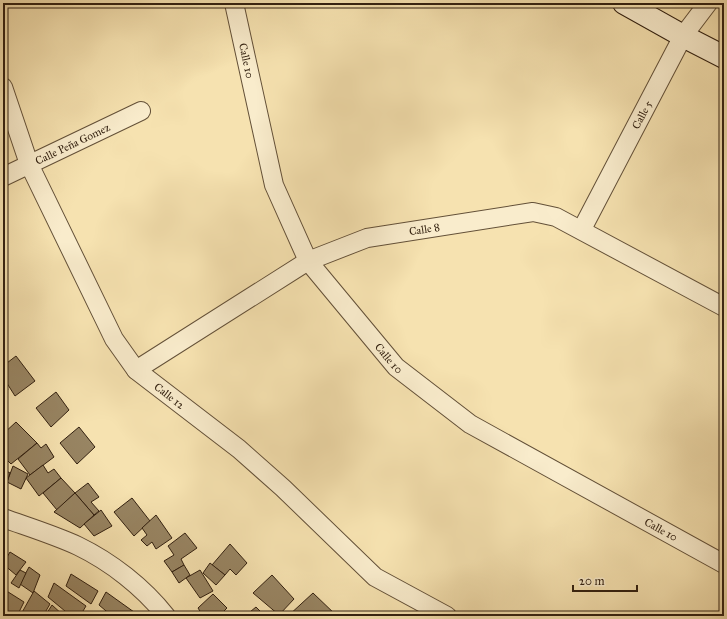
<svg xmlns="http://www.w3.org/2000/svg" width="727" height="619" font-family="'IM FELL Great Primer',serif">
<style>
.building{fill:#988563;stroke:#322010}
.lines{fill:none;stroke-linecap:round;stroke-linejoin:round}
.street-casing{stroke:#635038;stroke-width:20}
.secondary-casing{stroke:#322010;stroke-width:24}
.street{stroke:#f9eccc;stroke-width:18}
.secondary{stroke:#f9eccc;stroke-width:22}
.labels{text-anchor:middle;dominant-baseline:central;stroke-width:3.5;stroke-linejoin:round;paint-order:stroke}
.street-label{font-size:11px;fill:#322010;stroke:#f9eccc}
</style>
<rect width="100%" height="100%" fill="#f6e2b0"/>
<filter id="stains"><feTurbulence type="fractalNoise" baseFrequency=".005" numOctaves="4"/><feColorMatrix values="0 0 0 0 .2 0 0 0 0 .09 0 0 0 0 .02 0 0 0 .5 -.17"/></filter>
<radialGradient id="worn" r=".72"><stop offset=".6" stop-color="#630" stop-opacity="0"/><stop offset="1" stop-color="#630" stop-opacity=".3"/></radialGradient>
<!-- building -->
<g class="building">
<polygon points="16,356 35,381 15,396 3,377 3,366"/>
<polygon points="3,381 8,390 3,394"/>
<polygon points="56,392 69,410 51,427 36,408"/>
<polygon points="16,422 37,443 11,464 3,456 3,434"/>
<polygon points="79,427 95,447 77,464 60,443"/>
<polygon points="37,443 41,448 46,444 54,457 30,475 18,459"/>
<polygon points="43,465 48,473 54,469 61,478 39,496 26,478"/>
<polygon points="13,466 28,474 21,489 7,482"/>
<polygon points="3,469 10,473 5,488 3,487"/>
<polygon points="61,478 75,493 57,510 43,493"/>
<polygon points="88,483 99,497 91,502 99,511 94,515 75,493"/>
<polygon points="75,493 94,515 80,528 54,512"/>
<polygon points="132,498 150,521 134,536 114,512"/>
<polygon points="101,510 112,526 94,536 84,524"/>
<polygon points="156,515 172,538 156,549 152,542 147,546 141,540 147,535 142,528"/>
<polygon points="185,533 197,548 181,559 184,565 172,572 164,561 174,555 168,546"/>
<polygon points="230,544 247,563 236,575 230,569 225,575 212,565"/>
<polygon points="10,552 26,562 16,575 3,564"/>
<polygon points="210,563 225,575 216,585 203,573"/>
<polygon points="184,565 190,575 179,583 172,572"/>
<polygon points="29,567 40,575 33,593 20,584"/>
<polygon points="20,570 26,573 19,588 11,583"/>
<polygon points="200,570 213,591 200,598 186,578"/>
<polygon points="71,574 98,591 91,604 66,586"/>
<polygon points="272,575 294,599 279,615 253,593"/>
<polygon points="3,581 6,583 3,593"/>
<polygon points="54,583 86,606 80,616 71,616 48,597"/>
<polygon points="5,590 24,602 17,616 5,616 3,615 3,596"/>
<polygon points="34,591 50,604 43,616 20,616"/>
<polygon points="106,592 134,612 131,616 112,616 99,605"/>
<polygon points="313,593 337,616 288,616"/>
<polygon points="213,594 227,608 219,616 203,616 198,608"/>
<polygon points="52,605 64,616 45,616"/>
<polygon points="256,607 265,616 245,616"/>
<polygon points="101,611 106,616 98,616"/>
</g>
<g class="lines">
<defs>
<g id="street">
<path id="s1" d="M234,3L274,185L308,261L396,367L470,424L724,564"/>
<path id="s2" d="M3,87L29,164L114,339L136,370L239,449L283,488L375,577L447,616"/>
<path id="s3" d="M3,177L141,111"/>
<path id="s4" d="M582,229L683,36L708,3"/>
<path id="s5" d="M136,370L308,261L367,238L533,212L556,217L724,307"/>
<path d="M3,518C28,527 54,535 78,546C111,562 143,587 166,616"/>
</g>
<polyline id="secondary" points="624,3 683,36 724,57"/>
</defs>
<!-- street casing -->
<use href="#street" class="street-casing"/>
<!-- secondary casing -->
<use href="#secondary" class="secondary-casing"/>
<!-- street -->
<use href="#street" class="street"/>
<!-- secondary -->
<use href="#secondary" class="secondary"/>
</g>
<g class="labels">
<!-- street labels -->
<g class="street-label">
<text stroke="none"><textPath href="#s1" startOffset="59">Calle 10</textPath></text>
<text stroke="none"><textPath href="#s4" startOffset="129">Calle 5</textPath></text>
<text stroke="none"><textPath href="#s3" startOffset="77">Calle Peña Gomez</textPath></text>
<text stroke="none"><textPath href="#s5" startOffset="325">Calle 8</textPath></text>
<text stroke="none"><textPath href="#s1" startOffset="396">Calle 10</textPath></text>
<text stroke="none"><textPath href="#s2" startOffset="356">Calle 12</textPath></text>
<text stroke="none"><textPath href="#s1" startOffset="719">Calle 10</textPath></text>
</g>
</g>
<!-- margin -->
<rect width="727" height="619" fill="none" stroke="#f6e2b0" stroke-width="16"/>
<rect x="4" y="4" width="719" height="611" fill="none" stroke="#322010" stroke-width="2"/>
<rect x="8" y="8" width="711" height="603" fill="none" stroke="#322010"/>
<!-- scale -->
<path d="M573 585v6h64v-6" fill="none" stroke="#322010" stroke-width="2"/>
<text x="579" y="585" font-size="12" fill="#322010" stroke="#f9eccc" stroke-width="3" paint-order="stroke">20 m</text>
<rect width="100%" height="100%" filter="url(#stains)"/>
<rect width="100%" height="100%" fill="url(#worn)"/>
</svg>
